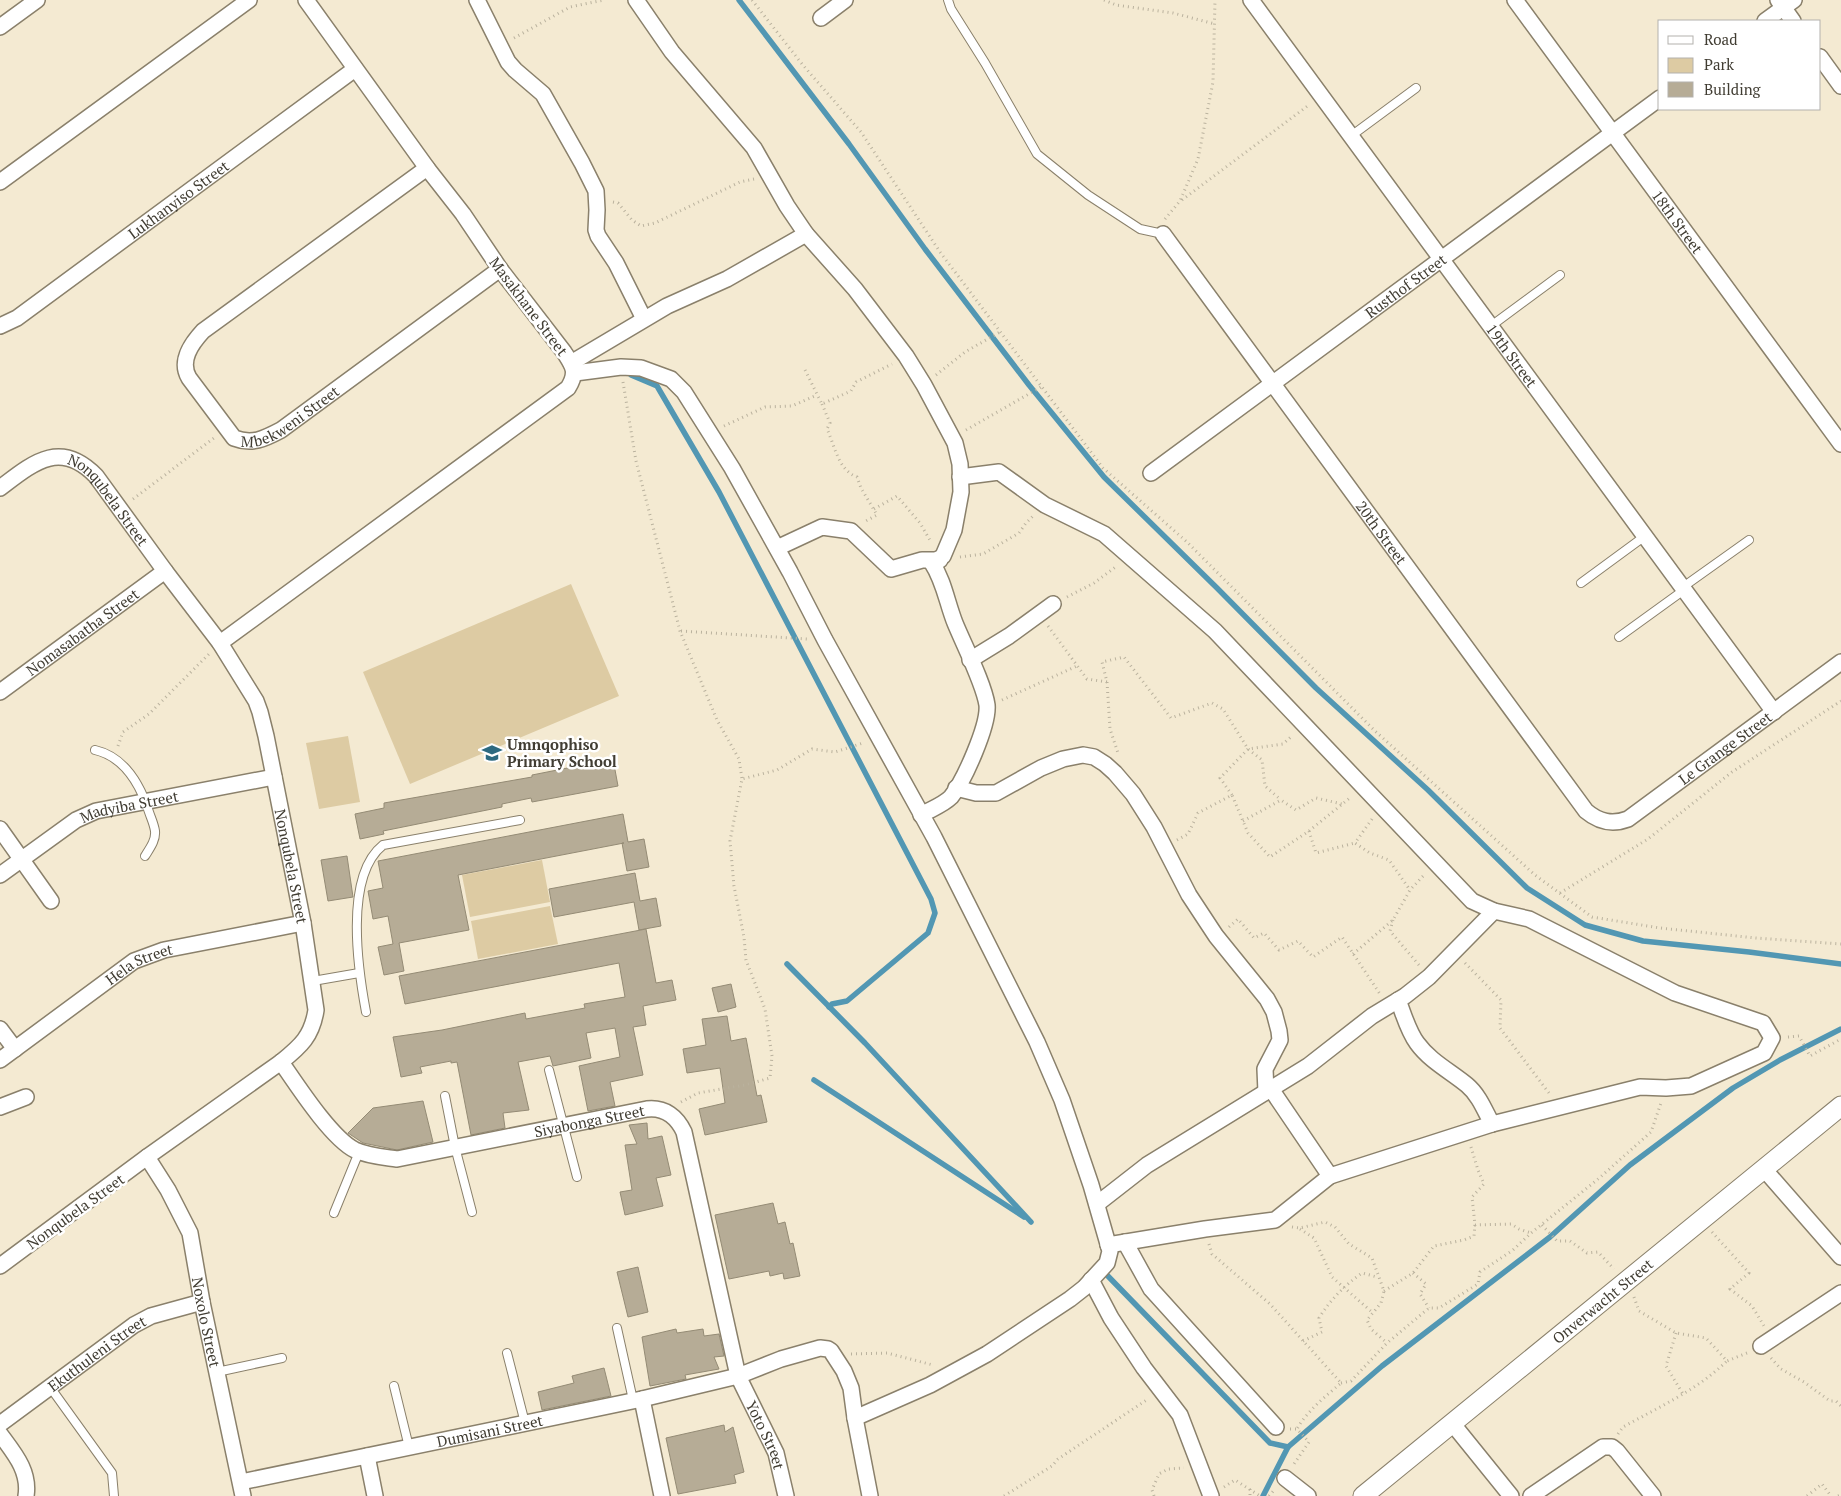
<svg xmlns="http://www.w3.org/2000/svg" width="1841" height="1496" font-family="'PT Serif',serif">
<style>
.green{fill:#ddcba3}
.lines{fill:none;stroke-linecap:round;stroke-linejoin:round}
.stream{stroke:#5297b3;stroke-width:5.5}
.building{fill:#b6ac96;stroke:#948b75}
.service-casing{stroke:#8a806b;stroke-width:10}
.minor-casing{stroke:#8a806b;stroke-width:18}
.tertiary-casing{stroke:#8a806b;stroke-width:21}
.path{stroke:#bab29e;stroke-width:3;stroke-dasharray:1 4;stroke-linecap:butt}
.service{stroke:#fff;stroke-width:8}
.minor{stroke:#fff;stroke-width:15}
.tertiary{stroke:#fff;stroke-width:19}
.labels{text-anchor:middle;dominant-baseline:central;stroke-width:5;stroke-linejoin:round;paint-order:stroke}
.street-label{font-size:15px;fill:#413d33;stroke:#fff}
.poi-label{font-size:15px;font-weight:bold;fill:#413d33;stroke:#fff;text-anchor:start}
</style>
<rect width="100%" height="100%" fill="#f4ead2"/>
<!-- green -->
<g class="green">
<polygon points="571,584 619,696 410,784 363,672"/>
<polygon points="348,736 360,802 319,809 306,743"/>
<polygon points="542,860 550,902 470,917 462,875"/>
<polygon points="550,906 558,944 478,959 471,921"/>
</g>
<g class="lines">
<!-- stream -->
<g class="stream">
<polyline points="739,0 849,144 925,249 1029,385 1104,477 1217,588 1316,688 1428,790 1527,888 1585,925 1643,941 1749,952 1841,964"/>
<polyline points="631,375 657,386 719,492 931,899 935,913 928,933 847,1001 832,1004 829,1007"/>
<polyline points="787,964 865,1043 1031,1222"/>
<polyline points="814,1080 1024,1217"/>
<polyline points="1104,1272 1270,1443 1288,1447 1382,1366 1550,1237 1630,1165 1733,1088 1780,1060 1841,1029"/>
<polyline points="1263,1496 1288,1447"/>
</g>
</g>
<!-- building -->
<g class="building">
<polygon points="613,759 618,786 532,802 531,798 502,804 502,807 383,831 384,834 360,839 355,814 384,808 384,803 532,777 532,775"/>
<polygon points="623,814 628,842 644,839 649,867 627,871 622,843 624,843 458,875 469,930 399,943 404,971 384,975 378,947 393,944 388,916 373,919 368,891 383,888 378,861"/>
<polygon points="347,856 353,897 328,901 321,860"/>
<polygon points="635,873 640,901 656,898 661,926 639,930 634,902 554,917 549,889"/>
<polygon points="646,929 656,983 672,980 676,1000 643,1006 646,1025 633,1027 643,1075 610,1082 615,1106 588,1111 579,1066 620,1057 615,1028 586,1033 591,1058 553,1066 550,1056 518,1062 529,1110 503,1113 505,1128 471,1135 457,1062 451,1063 451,1061 420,1067 422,1073 401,1077 393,1037 442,1030 525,1013 526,1019 585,1008 584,1004 625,997 619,963 405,1004 399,976"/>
<polygon points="731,984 736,1007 718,1012 712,988"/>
<polygon points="727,1016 731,1041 746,1038 757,1096 761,1095 767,1122 705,1135 699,1109 725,1103 720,1068 687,1073 683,1049 706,1045 702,1019"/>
<polygon points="423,1101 433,1142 397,1150 363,1143 348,1133 373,1108"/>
<polygon points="647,1123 648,1139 662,1136 671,1175 656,1178 663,1206 625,1215 620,1192 632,1190 625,1145 637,1144 629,1125"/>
<polygon points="773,1203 778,1224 785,1222 790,1244 793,1243 800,1276 784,1279 783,1273 770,1276 769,1271 729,1279 715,1215"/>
<polygon points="638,1267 648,1312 628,1317 617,1272"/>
<polygon points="676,1329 677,1333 703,1329 704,1336 719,1334 724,1356 714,1357 719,1369 685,1375 686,1379 650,1386 642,1337"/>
<polygon points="604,1368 611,1396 542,1410 538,1392 574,1383 572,1376"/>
<polygon points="724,1425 725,1432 733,1427 744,1472 734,1475 736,1483 678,1494 666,1438"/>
</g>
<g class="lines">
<defs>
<g id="service">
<polyline points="948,0 951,9 985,63 1037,154 1088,195 1140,229 1163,234"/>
<polyline points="1351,136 1416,88"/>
<polyline points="1491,326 1560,275"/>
<polyline points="1581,583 1645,536"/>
<polyline points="1683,587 1749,540"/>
<polyline points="1619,637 1684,590"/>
<path d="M95,750C125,757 140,784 149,812C151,818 154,824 155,831C156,840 150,848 145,856"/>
<polyline points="313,981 359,973"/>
<path d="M366,1012C358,969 344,876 383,845L520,820"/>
<polyline points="549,1070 577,1177"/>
<polyline points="445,1096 455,1147 472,1212"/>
<polyline points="334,1213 359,1152"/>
<polyline points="617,1328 633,1400"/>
<polyline points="507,1353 525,1423"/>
<polyline points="217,1372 282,1358"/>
<polyline points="394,1386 409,1447"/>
<polyline points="50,1387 112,1473 114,1496"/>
</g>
<g id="minor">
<polyline points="477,0 508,62 515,70 543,94 582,163 596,191 597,210 596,230 598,236 616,263 644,319"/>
<path d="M636,0L672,52L754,148L787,206L806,234L855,289L906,356L924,385L955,443L960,464L961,492L954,530L943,556L932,563C944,581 947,603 955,623C964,645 984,684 987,705C989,725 964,781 951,797C943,805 931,809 921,815"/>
<path id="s1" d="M1251,0L1774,712"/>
<path id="s2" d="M1515,0L1841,444"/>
<polyline points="1778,0 1793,21"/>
<polyline points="821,18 845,0"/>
<polyline points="1765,21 1794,0"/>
<polyline points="0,27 37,0"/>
<polyline points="1820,57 1841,86"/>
<path id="s3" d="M427,168L203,331C191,344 179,361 189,378L234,438C252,445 264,439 281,430L500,269"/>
<polyline points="0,182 249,0"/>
<path id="s4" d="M1163,234L1586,811C1599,822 1612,825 1628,819L1841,662"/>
<path id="s5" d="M0,326L17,318L355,69"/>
<polyline points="571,363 667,306 727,279 806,234"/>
<polyline points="575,373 621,367 641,368 671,379 684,392 732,468 790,572 825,640 934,837 1037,1042 1062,1100 1091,1185 1110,1251 1107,1263 1084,1288 1070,1299 987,1354 930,1385 855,1418"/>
<path id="s6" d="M1151,473L1660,98"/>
<polyline points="960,477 999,472 1045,505 1104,534 1215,631 1472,901 1494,911 1529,919 1675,993 1763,1023 1772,1038 1764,1053 1691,1086 1666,1088 1640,1087 1492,1124 1330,1176 1275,1220 1205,1229 1108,1245"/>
<path id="s7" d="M0,488C33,463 60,439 96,476L165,571L220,643L256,701L260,712L266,736L303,923L316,1010C312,1036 301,1046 281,1062L147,1157L0,1266"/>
<polyline points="777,548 822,527 851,531 891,569 922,560 940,560"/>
<path d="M220,643L568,388C578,372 573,366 564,352L500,269L463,214L427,168L306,0"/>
<polyline points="970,660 1009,636 1053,604"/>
<path id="s8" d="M0,692L165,571"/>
<polyline points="956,788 976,793 996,793 1041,768 1063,759 1083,755 1094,757 1105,764 1115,773 1133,794 1154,827 1189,895 1216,936 1267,999 1274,1012 1279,1031 1280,1040 1265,1069 1266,1092"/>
<polyline points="0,829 51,901"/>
<path id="s9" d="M0,875L76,820L96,811L274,777"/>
<path d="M1398,1000C1404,1015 1408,1031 1417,1043C1430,1061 1450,1071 1467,1085C1479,1095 1485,1111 1492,1124"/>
<polyline points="0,1029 15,1049"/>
<path id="s10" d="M0,1060L134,961L164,950L303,923"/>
<path id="s11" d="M281,1062C297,1085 331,1138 355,1150C368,1156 383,1157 397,1159L647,1109C665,1107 677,1117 684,1132L738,1376L776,1453L786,1496"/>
<polyline points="1271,1089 1330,1176"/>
<polyline points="0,1107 26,1097"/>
<path id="s12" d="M147,1157L168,1190L190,1233L202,1302L243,1496"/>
<polyline points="1764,1169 1841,1257"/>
<polyline points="1097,1204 1147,1165 1308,1066 1372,1016 1405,996 1429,977 1494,911"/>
<polyline points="1125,1242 1151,1289 1276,1427"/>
<polyline points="1091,1280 1111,1318 1144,1368 1180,1415 1211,1496"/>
<polyline points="1761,1346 1841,1293"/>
<polyline points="642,1399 662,1496"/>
<polyline points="1452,1423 1511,1496"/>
<path id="s13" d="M0,1424L134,1325L151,1316L202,1302"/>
<path d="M0,1434C14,1453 30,1471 26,1496"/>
<polyline points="367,1456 375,1496"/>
<polyline points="1285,1478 1308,1496"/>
<path id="s14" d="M241,1482L642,1399L738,1376L781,1359L820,1348L828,1349L831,1351L844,1371L851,1388L855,1418L870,1496"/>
<polyline points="1531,1496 1603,1447 1612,1447 1617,1451 1653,1496"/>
</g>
<g id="tertiary">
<path id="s15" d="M1363,1496L1841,1106"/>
</g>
</defs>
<!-- service casing -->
<use href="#service" class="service-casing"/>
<!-- minor casing -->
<use href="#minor" class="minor-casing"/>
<!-- tertiary casing -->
<use href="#tertiary" class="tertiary-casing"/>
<!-- path -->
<g class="path">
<polyline points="752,0 802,64 861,132 940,252 1103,468 1187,542 1375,731 1535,875 1592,917 1660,928 1756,938 1841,944"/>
<polyline points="1104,0 1116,5 1173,13 1215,24"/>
<polyline points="514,38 570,7 604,0"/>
<polyline points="1182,200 1309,105"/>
<polyline points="613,202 618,203 632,220 641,226 655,223 740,182 754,179"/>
<polyline points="1165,219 1180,201 1198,159 1213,82 1215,0"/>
<polyline points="805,370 822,404 851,391 856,382 892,364"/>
<polyline points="936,375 965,352 1000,332"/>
<polyline points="623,382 636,461 680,631 717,720 739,759 742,779"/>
<path d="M822,404L830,423L827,429C835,446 838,470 857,477L861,488L877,515L864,522"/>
<polyline points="724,426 765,407 792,406 817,395"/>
<polyline points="966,430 1041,387"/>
<polyline points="133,499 214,438"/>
<polyline points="874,509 897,496 920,523 931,542"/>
<polyline points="960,557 983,554 1019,533 1026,523 1034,515"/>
<polyline points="1067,597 1094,583 1117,566"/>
<polyline points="1048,626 1087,679 1107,682 1102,662 1124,657 1171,718 1212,703 1223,709 1248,749 1262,760 1265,786 1281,800"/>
<polyline points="681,631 807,639"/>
<polyline points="1107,682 1110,729 1118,753"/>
<polyline points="1002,700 1077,666"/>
<polyline points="118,746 123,732 149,714 209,654"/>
<polyline points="1232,795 1220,778 1248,749 1283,744 1293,735"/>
<polyline points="1372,819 1355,843 1370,853 1389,860 1410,890"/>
<polyline points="1243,821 1281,800 1296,810 1316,798 1342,804"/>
<polyline points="1309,831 1351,797"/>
<polyline points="1177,840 1188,834 1198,813 1232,795 1248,833 1270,857 1309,831 1316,853 1355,843"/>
<polyline points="1560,893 1648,839 1732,772 1841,701"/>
<polyline points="1393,920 1390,931 1419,965"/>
<polyline points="1229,927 1238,919 1254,938 1264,933 1279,950 1298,941 1313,957 1342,937 1380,994"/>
<polyline points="1353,954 1393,920 1410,890 1425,874"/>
<polyline points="1465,963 1501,1000 1500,1028 1549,1093"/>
<polyline points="1788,1037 1799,1036 1810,1056 1841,1039"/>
<polyline points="681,1102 698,1093 745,1085 770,1078 772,1056 765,1009 746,960 744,937 734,886 730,841 742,779 777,770 812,749 835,752 863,743"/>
<polyline points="1471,1147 1478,1170 1484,1184 1472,1197 1475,1225 1511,1224 1519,1229 1531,1233"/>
<polyline points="1542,1225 1557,1241 1570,1241 1587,1253 1598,1252 1614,1269"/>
<polyline points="1292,1227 1300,1228 1325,1222 1335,1227 1349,1244 1372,1258 1384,1291 1381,1303 1367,1320 1371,1329 1387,1343"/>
<polyline points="1300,1229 1314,1238 1332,1277 1373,1313"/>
<polyline points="1712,1232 1749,1273 1730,1289 1752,1306 1764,1326"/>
<path d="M1209,1244L1212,1254L1270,1304L1341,1383C1326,1396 1307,1411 1297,1429"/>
<polyline points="1413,1273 1426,1284 1420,1294 1429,1308"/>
<polyline points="1384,1291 1413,1273 1434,1246 1464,1240 1474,1236 1475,1225"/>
<polyline points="1634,1297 1639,1311 1676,1333 1706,1338 1727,1361 1747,1353"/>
<polyline points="1676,1333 1666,1366 1683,1394"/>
<path d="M1303,1341L1322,1332L1319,1318C1331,1299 1344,1286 1362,1273L1377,1277"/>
<polyline points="851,1354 887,1353 933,1365"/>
<polyline points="1771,1358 1781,1369 1804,1382 1830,1401 1836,1401 1841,1406"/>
<polyline points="1341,1383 1351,1381 1387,1343 1429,1308 1439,1308 1478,1284 1480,1272 1513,1250 1531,1233 1597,1180 1651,1132 1661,1103"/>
<polyline points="1290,1429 1297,1429 1309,1442 1294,1464"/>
<path d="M1618,1434L1623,1427C1659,1407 1697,1390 1727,1361"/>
<polyline points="1224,1487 1235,1480 1260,1496"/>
<polyline points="1250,1489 1250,1496"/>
<polyline points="1004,1496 1052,1466 1058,1459 1148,1399"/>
<polyline points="1154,1496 1152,1490 1159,1474 1168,1469 1184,1468"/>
<polyline points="1269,1496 1275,1489"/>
<polyline points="1807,1496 1822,1484 1831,1496"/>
<polyline points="1838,1496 1841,1495"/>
</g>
<!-- service -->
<use href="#service" class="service"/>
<!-- minor -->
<use href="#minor" class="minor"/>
<!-- tertiary -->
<use href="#tertiary" class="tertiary"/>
</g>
<!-- icons -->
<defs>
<symbol id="school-bare" viewBox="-9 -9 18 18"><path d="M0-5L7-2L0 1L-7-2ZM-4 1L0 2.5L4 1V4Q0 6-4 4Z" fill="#2c6980" stroke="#fff" stroke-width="2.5" paint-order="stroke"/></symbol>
</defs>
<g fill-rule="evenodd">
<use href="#school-bare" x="478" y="739" width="28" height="28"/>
</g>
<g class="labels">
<!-- street labels -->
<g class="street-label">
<text stroke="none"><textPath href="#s5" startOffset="219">Lukhanyiso Street</textPath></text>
<text stroke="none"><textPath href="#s2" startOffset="275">18th Street</textPath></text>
<text stroke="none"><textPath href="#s6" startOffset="316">Rusthof Street</textPath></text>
<text transform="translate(529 306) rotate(53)">Masakhane Street</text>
<text stroke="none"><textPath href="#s1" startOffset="441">19th Street</textPath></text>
<text stroke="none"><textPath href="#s3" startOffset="468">Mbekweni Street</textPath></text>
<text stroke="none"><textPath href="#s7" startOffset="136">Nonqubela Street</textPath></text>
<text stroke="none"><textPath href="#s4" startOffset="370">20th Street</textPath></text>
<text stroke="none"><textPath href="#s8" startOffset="102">Nomasabatha Street</textPath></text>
<text stroke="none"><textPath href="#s4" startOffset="881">Le Grange Street</textPath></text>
<text stroke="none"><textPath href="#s9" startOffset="149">Madyiba Street</textPath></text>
<text stroke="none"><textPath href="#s7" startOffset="556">Nonqubela Street</textPath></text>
<text stroke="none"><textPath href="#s10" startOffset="170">Hela Street</textPath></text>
<text stroke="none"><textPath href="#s11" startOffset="355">Siyabonga Street</textPath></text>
<text transform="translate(75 1211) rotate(-36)">Nonqubela Street</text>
<text stroke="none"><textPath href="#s15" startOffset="309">Onverwacht Street</textPath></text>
<text stroke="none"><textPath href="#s12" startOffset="178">Noxolo Street</textPath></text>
<text stroke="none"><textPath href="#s13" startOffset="120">Ekuthuleni Street</textPath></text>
<text stroke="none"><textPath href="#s14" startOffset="254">Dumisani Street</textPath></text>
<text stroke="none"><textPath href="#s11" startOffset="776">Yoto Street</textPath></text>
</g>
<!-- poi labels -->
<g class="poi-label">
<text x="507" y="744">Umnqophiso<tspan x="507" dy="17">Primary School</tspan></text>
</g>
</g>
<!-- legend -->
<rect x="1658" y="20" width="162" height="90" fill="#ffffff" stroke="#b3b1ad"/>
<rect x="1668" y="36" width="25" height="8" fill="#ffffff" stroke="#b3b1ad"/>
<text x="1704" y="45" font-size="15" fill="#413d33">Road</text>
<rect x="1668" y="58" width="25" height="15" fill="#ddcba3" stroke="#b3b1ad"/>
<text x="1704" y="70" font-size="15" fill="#413d33">Park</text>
<rect x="1668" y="82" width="25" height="15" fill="#b6ac96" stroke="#b3b1ad"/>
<text x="1704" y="95" font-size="15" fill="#413d33">Building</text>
</svg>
